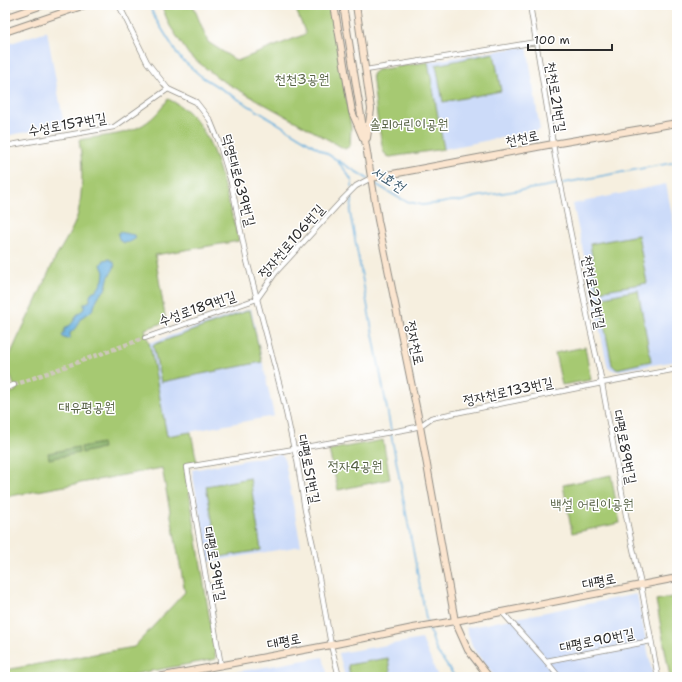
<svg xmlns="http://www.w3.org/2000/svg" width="682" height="682" font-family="'Shantell Sans','Poor Story',sans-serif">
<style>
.built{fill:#ccdbf9}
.green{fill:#a6c972;stroke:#687a4e}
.forest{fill:#84ad64;stroke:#586c48}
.water{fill:#66afde;stroke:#486d84}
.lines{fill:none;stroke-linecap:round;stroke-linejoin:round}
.stream{stroke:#66afde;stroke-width:1.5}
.street-tunnel{stroke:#cdc8bb;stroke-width:4.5;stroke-dasharray:4.5 2;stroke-linecap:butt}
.street-casing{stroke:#908d85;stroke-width:6}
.secondary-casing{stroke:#908d85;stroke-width:8}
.street{stroke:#fff;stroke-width:4.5}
.secondary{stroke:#fbe5cf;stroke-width:6}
.labels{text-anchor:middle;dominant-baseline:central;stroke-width:3;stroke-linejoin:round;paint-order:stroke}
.park-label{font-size:14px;fill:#566244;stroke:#fff}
.street-label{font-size:14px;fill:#2b2b2b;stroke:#fff}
.water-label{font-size:15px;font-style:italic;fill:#436073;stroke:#fff}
</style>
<rect width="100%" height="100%" fill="#fff"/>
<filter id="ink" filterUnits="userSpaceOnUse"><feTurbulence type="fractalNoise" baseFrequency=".025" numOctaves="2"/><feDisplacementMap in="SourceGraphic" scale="8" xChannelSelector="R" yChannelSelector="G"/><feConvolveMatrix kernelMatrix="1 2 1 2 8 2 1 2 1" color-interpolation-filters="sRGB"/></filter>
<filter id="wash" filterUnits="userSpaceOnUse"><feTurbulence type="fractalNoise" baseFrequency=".012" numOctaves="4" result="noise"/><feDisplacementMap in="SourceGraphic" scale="16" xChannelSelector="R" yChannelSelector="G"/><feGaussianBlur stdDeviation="0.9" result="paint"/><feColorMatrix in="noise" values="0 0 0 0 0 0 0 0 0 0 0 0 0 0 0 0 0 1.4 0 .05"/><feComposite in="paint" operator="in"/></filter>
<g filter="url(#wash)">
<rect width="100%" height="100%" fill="#f6efdf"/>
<!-- built -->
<g class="built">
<polygon points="47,31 64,125 5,136 5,45"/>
<polygon points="527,46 540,130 444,149 428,62"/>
<polygon points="666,184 677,241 677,361 616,371 608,368 573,204"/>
<polygon points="251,308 274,416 167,436 149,343"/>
<polygon points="280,454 284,457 301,546 208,562 192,470"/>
<polygon points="637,594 653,677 495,677 473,648 466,628"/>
<polygon points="422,639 438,677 345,677 339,653"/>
<polygon points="323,657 328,677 204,677 224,674"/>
</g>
<!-- green -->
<g class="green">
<polygon points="161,5 193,5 208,42 237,61 306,34 294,5 331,5 351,127 350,146 345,149 221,80 189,55 170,26"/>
<polygon points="494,53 501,91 443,102 436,65"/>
<polygon points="428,62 444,149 390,157 387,156 383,151 377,116 372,74 377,70"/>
<path d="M168,99C207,117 215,155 226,193C230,209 235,225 239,241L155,255L166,322L145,329L151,350L167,436L191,432L197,463L185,466L216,659L119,677H5V670L134,647L185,592L162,468L5,497V395L16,391L10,374L5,368C13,347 23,327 33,307C41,290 48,273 56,257C63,244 75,227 78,213C83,192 83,162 79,140C97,136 122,136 139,127C151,121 161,110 168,99Z"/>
<polygon points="638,235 647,283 598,291 590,244"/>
<polygon points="638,290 651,361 616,369 612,365 599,298"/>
<polygon points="250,310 262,362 161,382 153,345"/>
<polygon points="585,347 591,380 562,385 555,353"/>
<polygon points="383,440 390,479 338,490 329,450"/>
<polygon points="611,475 620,523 572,533 563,485"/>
<polygon points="250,478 261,550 219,557 206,486"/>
<polygon points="677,596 677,677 670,677 656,600"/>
<polygon points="388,658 391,677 350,677 348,665"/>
</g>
<!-- forest -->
<g class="forest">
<polygon points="102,443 103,448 82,453 81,447"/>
<polygon points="78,447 79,453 49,459 48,453"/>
</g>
<!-- water -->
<g class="water">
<path d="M119,232L134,235L136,238C129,244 118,246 118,233Z"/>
<path d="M109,259C121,264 110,272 108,279C107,283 107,285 106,288C104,292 100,294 98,297C95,302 95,308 91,311C88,315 84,315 81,318C76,325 78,327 70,333V338L67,339L64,338L62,336L64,333V331C66,325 70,327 73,322C75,320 75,318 76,316C78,313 82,311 84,309V304L90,301V296L92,292L98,289L103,280L104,272L101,265L104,260Z"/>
</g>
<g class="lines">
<!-- stream -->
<g class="stream">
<polyline points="149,5 155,18 180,58 202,77 368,179"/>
<polyline points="337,161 345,170 352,181 352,188"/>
<polyline points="374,183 399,198 406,201 422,205 441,203 451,201 462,201 475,197 542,187 677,162"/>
<polyline points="352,192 352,203 350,213 391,430"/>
<polyline points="391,434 426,618 428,624"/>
<polyline points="429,628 436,650 455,677"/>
</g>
</g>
</g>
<g filter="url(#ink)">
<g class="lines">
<!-- street-tunnel -->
<polyline class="street-tunnel" points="14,385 145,338"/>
<defs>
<g id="street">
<polyline points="119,5 147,62 168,89 196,102 210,120 219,142 231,182 246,257 283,398 294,449 297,459 305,510 314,550 331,645 339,677"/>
<polyline points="530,5 555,156 588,319 600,373 628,526 641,585 658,677"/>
<polyline points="366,70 536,42"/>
<polyline points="5,146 114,127 168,89"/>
<polyline points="257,299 276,272 344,198 356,186 371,178"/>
<polyline points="145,338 257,299"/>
<polyline points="5,388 14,385"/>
<polyline points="502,612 546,661 559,677"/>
<polyline points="546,661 651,641"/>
<polyline points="221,666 187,467 294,449 408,429 420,426 431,418 602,383 677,369"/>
</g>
<g id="secondary">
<polyline points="334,5 352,112 363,138"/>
<polyline points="343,5 378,220 420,426 455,621 468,650 489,677"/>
<polyline points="356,5 371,109 367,138"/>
<polyline points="5,18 43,5"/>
<polyline points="5,32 85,5"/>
<polyline points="371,178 553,144 677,123"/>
<polyline points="158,677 331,645 413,628 455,621 677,578"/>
</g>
</defs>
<!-- street casing -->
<use href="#street" class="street-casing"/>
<!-- secondary casing -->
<use href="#secondary" class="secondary-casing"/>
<!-- street -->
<use href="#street" class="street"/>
<!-- secondary -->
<use href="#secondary" class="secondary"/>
</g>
</g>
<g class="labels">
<!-- park labels -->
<g class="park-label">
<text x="302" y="79">천천3공원</text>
<text x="409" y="124">솔뫼어린이공원</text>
<text x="87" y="407">대유평공원</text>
<text x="355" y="466">정자4공원</text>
<text x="592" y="504">백설 어린이공원</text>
</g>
<!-- street labels -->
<g class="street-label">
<text transform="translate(556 97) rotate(81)">천천로21번길</text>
<text transform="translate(67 124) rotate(-10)">수성로157번길</text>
<text transform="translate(522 138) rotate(-11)">천천로</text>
<text transform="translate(239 180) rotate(75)">덕영대로639번길</text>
<text transform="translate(291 241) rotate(-49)">정자천로106번길</text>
<text transform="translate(594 292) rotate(79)">천천로22번길</text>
<text transform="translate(197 308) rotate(-19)">수성로189번길</text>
<text transform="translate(415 343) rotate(78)">정자천로</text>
<text transform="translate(508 391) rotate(-12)">정자천로133번길</text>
<text transform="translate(625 447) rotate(79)">대평로89번길</text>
<text transform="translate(309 469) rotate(79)">대평로51번길</text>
<text transform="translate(215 564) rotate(80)">대평로39번길</text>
<text transform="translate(599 581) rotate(-11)">대평로</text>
<text transform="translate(597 640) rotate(-11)">대평로90번길</text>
<text transform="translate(284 641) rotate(-11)">대평로</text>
</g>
<!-- water labels -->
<g class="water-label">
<text transform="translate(388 179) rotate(31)">서호천</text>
</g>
</g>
<!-- margin -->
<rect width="682" height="682" fill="none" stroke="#fff" stroke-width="20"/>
<!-- scale -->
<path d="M528 44v6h84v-6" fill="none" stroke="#2b2b2b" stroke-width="2"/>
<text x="534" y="44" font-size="12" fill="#2b2b2b" stroke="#ffffff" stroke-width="3" paint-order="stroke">100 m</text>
</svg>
